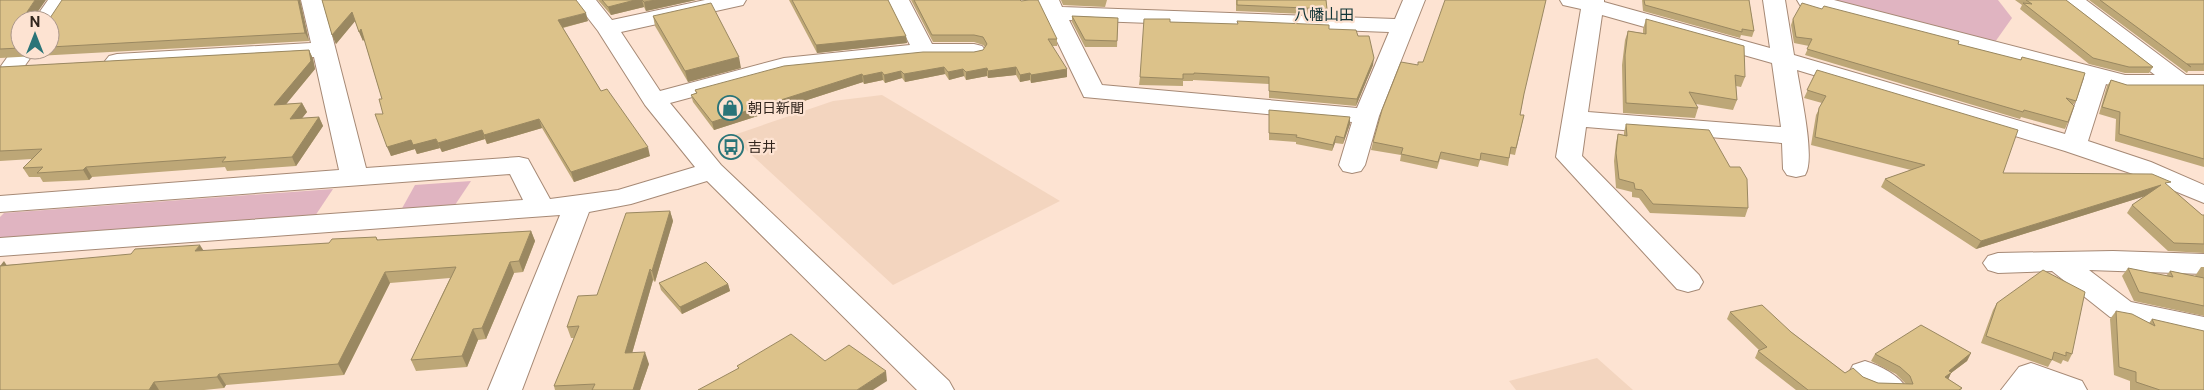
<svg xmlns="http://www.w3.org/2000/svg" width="2204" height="390" font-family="'Public Sans','Noto Sans JP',sans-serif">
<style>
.built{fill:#f3d5bf}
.green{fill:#e0b4c1}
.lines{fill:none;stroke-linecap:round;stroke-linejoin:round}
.street-casing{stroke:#a68975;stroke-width:2}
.street{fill:#fff;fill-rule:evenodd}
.wall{fill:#bda777;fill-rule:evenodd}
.shaded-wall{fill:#9a8861}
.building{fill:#dcc28a;stroke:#9a8861}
.labels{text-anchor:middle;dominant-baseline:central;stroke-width:4.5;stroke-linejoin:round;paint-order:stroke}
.poi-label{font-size:14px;fill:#31251d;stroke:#fde3d2;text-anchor:start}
.neighbourhood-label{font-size:15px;fill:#123537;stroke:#fde3d2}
</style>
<rect width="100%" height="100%" fill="#fde3d2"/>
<!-- built -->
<g class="built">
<polygon points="882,95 1060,201 893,285 731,136 833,101"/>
<polygon points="1597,358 1633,390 1516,390 1509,381"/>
</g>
<!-- green -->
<g class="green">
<polygon points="1828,0 1998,0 2012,18 1995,42"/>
<polygon points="471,181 453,208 400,212 415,185"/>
<polygon points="333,189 315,216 0,240 0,217 4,213"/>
</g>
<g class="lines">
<defs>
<g id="street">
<polygon points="48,0 70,0 53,25 50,25 50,20 34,20"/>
<polygon points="301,0 323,0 366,168 519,157 528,159 550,199 618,190 695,167 645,105 598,31 574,0 596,0 612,20 705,0 746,0 743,5 621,32 660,91 784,58 910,45 887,0 909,0 932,44 974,44 982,46 986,51 982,56 974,58 924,58 785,72 670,103 721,165 949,381 954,390 917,390 707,181 631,204 589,212 522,390 488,390 560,215 0,256 0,238 523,200 510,174 0,212 0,196 339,170 314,57 117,68 109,66 105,61 109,56 117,54 311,43"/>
<path d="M1037,0H1059L1062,7L1395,19L1403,0H1425L1379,116L1365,165L1361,171L1352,173L1343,171L1339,165L1352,122L1084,97ZM1069,20L1389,32L1357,108L1102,85Z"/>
<path d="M1560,0H1604V2L1770,48L1763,0H1785L1794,55L2065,134L2084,78L1800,5L1797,0H1834L2125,75H2155L2064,5L2061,0H2086L2186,75H2204V89H2123L2106,84L2088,141L2151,162L2204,185V203L2133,174L2065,151L1797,70C1800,91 1816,159 1805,175L1796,177L1787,175L1783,169L1782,143L1586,127L1582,156L1699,275L1703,282L1699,289L1688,292L1677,289L1556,157L1581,9L1563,5ZM1602,15L1772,63L1781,127L1588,112Z"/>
<polygon points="20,44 20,50 36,50 21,71 13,73 5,71 1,66 16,45"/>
<polygon points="2113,251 2204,254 2204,274 2089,270 2131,302 2204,317 2204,339 2110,317 2052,271 1998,273 1988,270 1983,263 1988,256 1998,253"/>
<path d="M1865,361C1881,366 1899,375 1908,390C1884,390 1862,390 1849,373L1853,365Z"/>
<polygon points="2031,363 2082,381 2087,390 2001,390 2019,367"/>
</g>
</defs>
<!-- street casing -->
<use href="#street" class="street-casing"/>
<!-- street -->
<use href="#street" class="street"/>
</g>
<!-- wall -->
<g class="wall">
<path d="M0,0L37,13L43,14L46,18L300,0L309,41L0,58ZM20,20H50V50H20Z"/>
<polygon points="322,0 588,21 563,28 601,91 650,156 574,182 542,128 487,144 485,139 442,152 440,148 417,154 415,149 391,156 383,114 382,99 364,39 363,41 355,21 336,44 332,35"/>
<polygon points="598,0 696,0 646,11 644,7 611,15"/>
<polygon points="789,0 888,0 906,36 907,43 817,53"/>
<polygon points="911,0 1020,0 1057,39 1057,46 1052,46 1067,77 1031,83 1030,80 1020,82 1016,75 988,78 987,76 966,80 964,76 949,80 945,74 905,82 902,78 885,83 883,80 864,84 863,82 714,130 693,102 691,95 696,93 695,90 974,52 983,50 985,47 983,45 974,42 933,42"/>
<polygon points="1061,0 1107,0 1105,7 1063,5"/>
<polygon points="1236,0 1326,0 1327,9 1326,15 1236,11"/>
<polygon points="1642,0 1749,0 1754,31 1752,37 1741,35 1740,38 1643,11"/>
<polygon points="2015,0 2066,0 2153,67 2149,73 2125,73 2089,64 2020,9 2022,5"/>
<polygon points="2089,0 2204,0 2204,71 2188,71 2187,73"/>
<polygon points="653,16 741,68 688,82 655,26"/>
<polygon points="1072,16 1118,18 1117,47 1085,47 1072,22"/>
<polygon points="1646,19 1745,77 1741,87 1736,86 1737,100 1733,110 1696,104 1698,108 1695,118 1623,113 1622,65 1625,40 1628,31 1643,33 1643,29"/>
<polygon points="1793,19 1958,44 2020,60 2022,57 2076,101 2073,105 2068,122 2065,129 2021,117 2020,119 1805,55 1809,46 1794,43 1791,25"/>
<polygon points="1170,22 1329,29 1358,36 1373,65 1356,106 1269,98 1269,84 1193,80 1193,81 1183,81 1183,86 1139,85 1140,77"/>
<polygon points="309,50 313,59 315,69 286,104 302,103 307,112 302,118 319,117 323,126 296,166 227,171 225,167 92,177 89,180 43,182 40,177 29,177 23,168 32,159 0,161 0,67"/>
<polygon points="1817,70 2003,173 2168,186 2202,215 2204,215 2204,253 2168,251 2127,213 2132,205 2145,196 1976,249 1881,187 1885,179 1911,170 1811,145 1816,115 1822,103 1804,98"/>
<polygon points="2111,80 2127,85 2204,85 2204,167 2115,141 2116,119 2099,114 2107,86"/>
<polygon points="1524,94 1520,115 1524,115 1515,155 1510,154 1508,166 1480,160 1478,167 1440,159 1437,169 1400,161 1401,155 1371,150 1373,142"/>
<polygon points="1269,110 1350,124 1343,144 1335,143 1332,151 1296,144 1296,142 1269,140"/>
<polygon points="1626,124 1748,208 1745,217 1650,213 1639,198 1632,197 1632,192 1616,188 1614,161 1616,143 1618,134 1624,135 1624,132"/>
<polygon points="670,211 673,221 655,282 653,280 632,353 649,364 640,390 555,390 554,386 574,338 571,338 567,327 597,295"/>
<polygon points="531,231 535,241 523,272 514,273 486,339 478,340 467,367 416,371 411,360 450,278 390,283 344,375 226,385 224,388 204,390 0,390 6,265 204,251 329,243 376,237 378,240"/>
<polygon points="2201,267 2204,267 2204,316 2134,301 2122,276 2128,268 2166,276 2170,271 2195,276"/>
<polygon points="659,283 728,284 730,291 682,314 661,290"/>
<polygon points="1997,303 2072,354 2068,362 2063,360 2061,364 2052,360 2048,367 1981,343 1993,310"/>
<polygon points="2116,311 2149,323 2152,319 2204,390 2130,390 2130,381 2114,375 2110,319"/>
<polygon points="1730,312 1791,332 1845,373 1863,377 1878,383 1906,384 1896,374 1871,361 1875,354 1971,353 1967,361 1951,373 1948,379 1962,388 1961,390 1796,390 1755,358 1758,351 1759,350 1727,319"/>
</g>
<!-- shaded-wall -->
<g class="shaded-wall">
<polygon points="35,0 46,0 32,20 27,12"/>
<polygon points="298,0 300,0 309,41 305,33"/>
<polygon points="635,0 642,0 644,7 611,15 608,7"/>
<polygon points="656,0 696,0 646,11 644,2"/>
<polygon points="352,12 356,20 336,44 332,35"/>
<polygon points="586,13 588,21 561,28 558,20"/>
<polygon points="361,29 365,38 363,41 359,32"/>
<polygon points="906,36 907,43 817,53 816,45"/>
<polygon points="309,50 313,59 315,69 278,114 274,105"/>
<polygon points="739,57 741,68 688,82 685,71"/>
<polygon points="1374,58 1373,65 1356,106 1357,99"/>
<polygon points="944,67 945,74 905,82 904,74"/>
<polygon points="1016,67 1016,75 988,78 988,71"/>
<polygon points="987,68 987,76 966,80 966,72"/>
<polygon points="963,69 964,76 949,80 948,72"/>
<polygon points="1067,69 1067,77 1031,83 1031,75"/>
<polygon points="901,71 902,78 885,83 884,75"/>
<polygon points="882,72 883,80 864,84 863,76"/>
<polygon points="1030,73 1030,80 1020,82 1020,75"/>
<polygon points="862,74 863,82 714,130 712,122"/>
<polygon points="302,103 307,112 294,128 290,119"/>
<polygon points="319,117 323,126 296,166 292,157"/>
<polygon points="1350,117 1350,124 1343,144 1344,138"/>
<polygon points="539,119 542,128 487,144 484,135"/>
<polygon points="482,130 485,139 442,152 438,143"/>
<polygon points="1336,136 1335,143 1332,151 1333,145"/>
<polygon points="436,139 440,148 417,154 415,149 391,156 387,147 411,140"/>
<polygon points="648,147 650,156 574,182 571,172"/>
<polygon points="86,167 92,177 89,180 83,170"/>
<polygon points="2161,185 2155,193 1976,249 1981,241"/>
<polygon points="670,211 673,221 655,282 652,271"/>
<polygon points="531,231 535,241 523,272 519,261"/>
<polygon points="200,245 207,256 195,251"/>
<polygon points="4,261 11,272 0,266"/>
<polygon points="510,262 514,273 486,339 482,328"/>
<polygon points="650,269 653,280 629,364 625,353"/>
<polygon points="385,272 390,283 344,375 338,364"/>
<polygon points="728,284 730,291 682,314 680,307"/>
<polygon points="473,329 478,340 467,367 462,356"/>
<polygon points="645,352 649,364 640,390 633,390"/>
<polygon points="1971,353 1967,361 1951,373 1948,380 1945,377 1949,371"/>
<polygon points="886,371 887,381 873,390 857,390"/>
<polygon points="219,374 226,385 224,388 217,377"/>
<polygon points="154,382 159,390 149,390"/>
</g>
<!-- building -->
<g class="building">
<polygon points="0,0 35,0 27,12 43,14 44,18 50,18 62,0 298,0 305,33 50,47 50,20 20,20 20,48 0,49"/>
<polygon points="322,0 576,0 586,13 558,20 601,91 607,89 648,147 571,172 539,119 484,135 482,130 438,143 436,139 413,145 411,140 387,147 375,114 383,114 379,99 382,99 361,29 359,32 352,12 332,35"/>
<polygon points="602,0 635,0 608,7"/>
<polygon points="642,0 656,0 644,2"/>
<polygon points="792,0 888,0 906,36 816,45"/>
<polygon points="914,0 1020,0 1021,1 1029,0 1038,0 1057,39 1048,39 1067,69 1031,75 1030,73 1020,75 1016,67 988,71 987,68 966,72 963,69 948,72 944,67 904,74 901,71 884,75 882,72 863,76 862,74 712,122 691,95 697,93 695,90 784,66 923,52 974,52 983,50 987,44 983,37 974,35 932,35"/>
<polygon points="1237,0 1326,0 1327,9 1237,5"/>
<polygon points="1445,0 1546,0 1524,94 1520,115 1524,115 1516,148 1511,147 1509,158 1481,153 1480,160 1441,152 1438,162 1401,154 1403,148 1373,142 1382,110 1401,62 1418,65 1418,62 1423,62"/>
<polygon points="1644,0 1749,0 1754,31 1742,29 1742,32 1645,5"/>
<polygon points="2026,0 2066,0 2153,67 2129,67 2093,58 2023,3 2032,4"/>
<polygon points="2100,0 2204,0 2204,64 2187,64 2191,67"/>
<polygon points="711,3 739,57 685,71 653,16"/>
<polygon points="1802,3 1822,9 1824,6 1959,41 1958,44 2021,60 2022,57 2085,73 2076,101 2066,98 2074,106 2068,122 2024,110 2023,112 1807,49 1812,39 1796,37 1793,19"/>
<polygon points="1072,16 1118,18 1117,41 1085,40"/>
<polygon points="1144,19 1170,19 1170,22 1238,24 1237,21 1329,25 1329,29 1356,30 1358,36 1369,36 1374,58 1357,99 1269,91 1269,77 1194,73 1194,74 1183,74 1183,79 1140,77"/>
<polygon points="1646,19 1744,46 1745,77 1735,75 1737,100 1689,92 1698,108 1626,103 1625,55 1628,31 1646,34"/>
<polygon points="309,50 311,61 274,105 302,103 290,119 319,117 292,157 222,162 226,157 86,167 83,170 37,173 43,167 23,168 42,149 0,151 0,67"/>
<polygon points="1817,70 2018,130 2003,173 2152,174 2171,182 2165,183 2202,215 2204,215 2204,244 2174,243 2132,205 2161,185 1981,241 1885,179 1925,165 1815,137 1819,108 1826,96 1807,90"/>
<polygon points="2111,80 2127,85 2204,85 2204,159 2119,134 2120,112 2102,107"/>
<polygon points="1269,110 1350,117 1344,138 1336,136 1333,145 1296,137 1297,135 1269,133"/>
<polygon points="1626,124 1709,130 1730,167 1740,167 1747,179 1748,208 1653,204 1642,190 1635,189 1634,183 1619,179 1616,153 1618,134 1627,136"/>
<polygon points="670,211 652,271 650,269 625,353 645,352 633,390 592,390 595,384 554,386 579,326 567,327 578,296 597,295 626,213"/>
<polygon points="531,231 519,261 510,262 482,328 473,329 462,356 411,360 456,267 385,272 338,364 219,374 217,377 154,382 149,390 0,390 0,266 131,254 135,249 200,245 195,251 329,243 332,239 376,237 377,240"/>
<polygon points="706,262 728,284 680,307 659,283"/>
<polygon points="2128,268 2173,277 2170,271 2204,278 2204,306 2139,292"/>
<polygon points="2043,270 2085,292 2072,354 2066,352 2066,356 2054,352 2052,360 1986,336 1997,303"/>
<polygon points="1762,305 1791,332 1845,373 1853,368 1863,377 1878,383 1913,384 1910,376 1900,367 1875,354 1921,325 1971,353 1949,371 1952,372 1945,377 1962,388 1959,390 1808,390 1758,351 1767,347 1730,312"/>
<polygon points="2116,311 2132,314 2155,326 2152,319 2204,331 2204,390 2160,390 2136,382 2136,372 2119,367"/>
<polygon points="791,334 825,361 849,345 886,371 857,390 698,390 739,368 737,366"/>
</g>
<!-- icons -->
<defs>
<symbol id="shop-ring" viewBox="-11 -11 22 22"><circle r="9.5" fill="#fde3d2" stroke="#2a7478" stroke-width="1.5"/><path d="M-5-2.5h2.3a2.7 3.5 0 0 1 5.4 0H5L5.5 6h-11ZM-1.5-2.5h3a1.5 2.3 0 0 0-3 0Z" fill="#2a7478"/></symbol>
<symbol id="bus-ring" viewBox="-11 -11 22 22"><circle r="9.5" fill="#fde3d2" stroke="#2a7478" stroke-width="1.5"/><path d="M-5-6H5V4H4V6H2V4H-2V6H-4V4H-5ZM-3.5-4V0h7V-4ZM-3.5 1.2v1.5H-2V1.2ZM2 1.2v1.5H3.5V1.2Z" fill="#2a7478"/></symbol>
</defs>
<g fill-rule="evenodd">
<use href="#shop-ring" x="716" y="94" width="28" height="28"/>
<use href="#bus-ring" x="717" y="133" width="28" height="28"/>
</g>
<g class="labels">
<!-- poi labels -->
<g class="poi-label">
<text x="748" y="108">朝日新聞</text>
<text x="748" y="147">吉井</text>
</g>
<!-- neighbourhood labels -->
<g class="neighbourhood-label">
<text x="1324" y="14">八幡山田</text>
</g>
</g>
<!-- north arrow -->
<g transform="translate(35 35)"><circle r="24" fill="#fde3d2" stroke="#ab978a"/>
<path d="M0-4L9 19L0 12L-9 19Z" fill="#2a7478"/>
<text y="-8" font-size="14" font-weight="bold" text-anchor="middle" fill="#31251d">N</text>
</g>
</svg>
